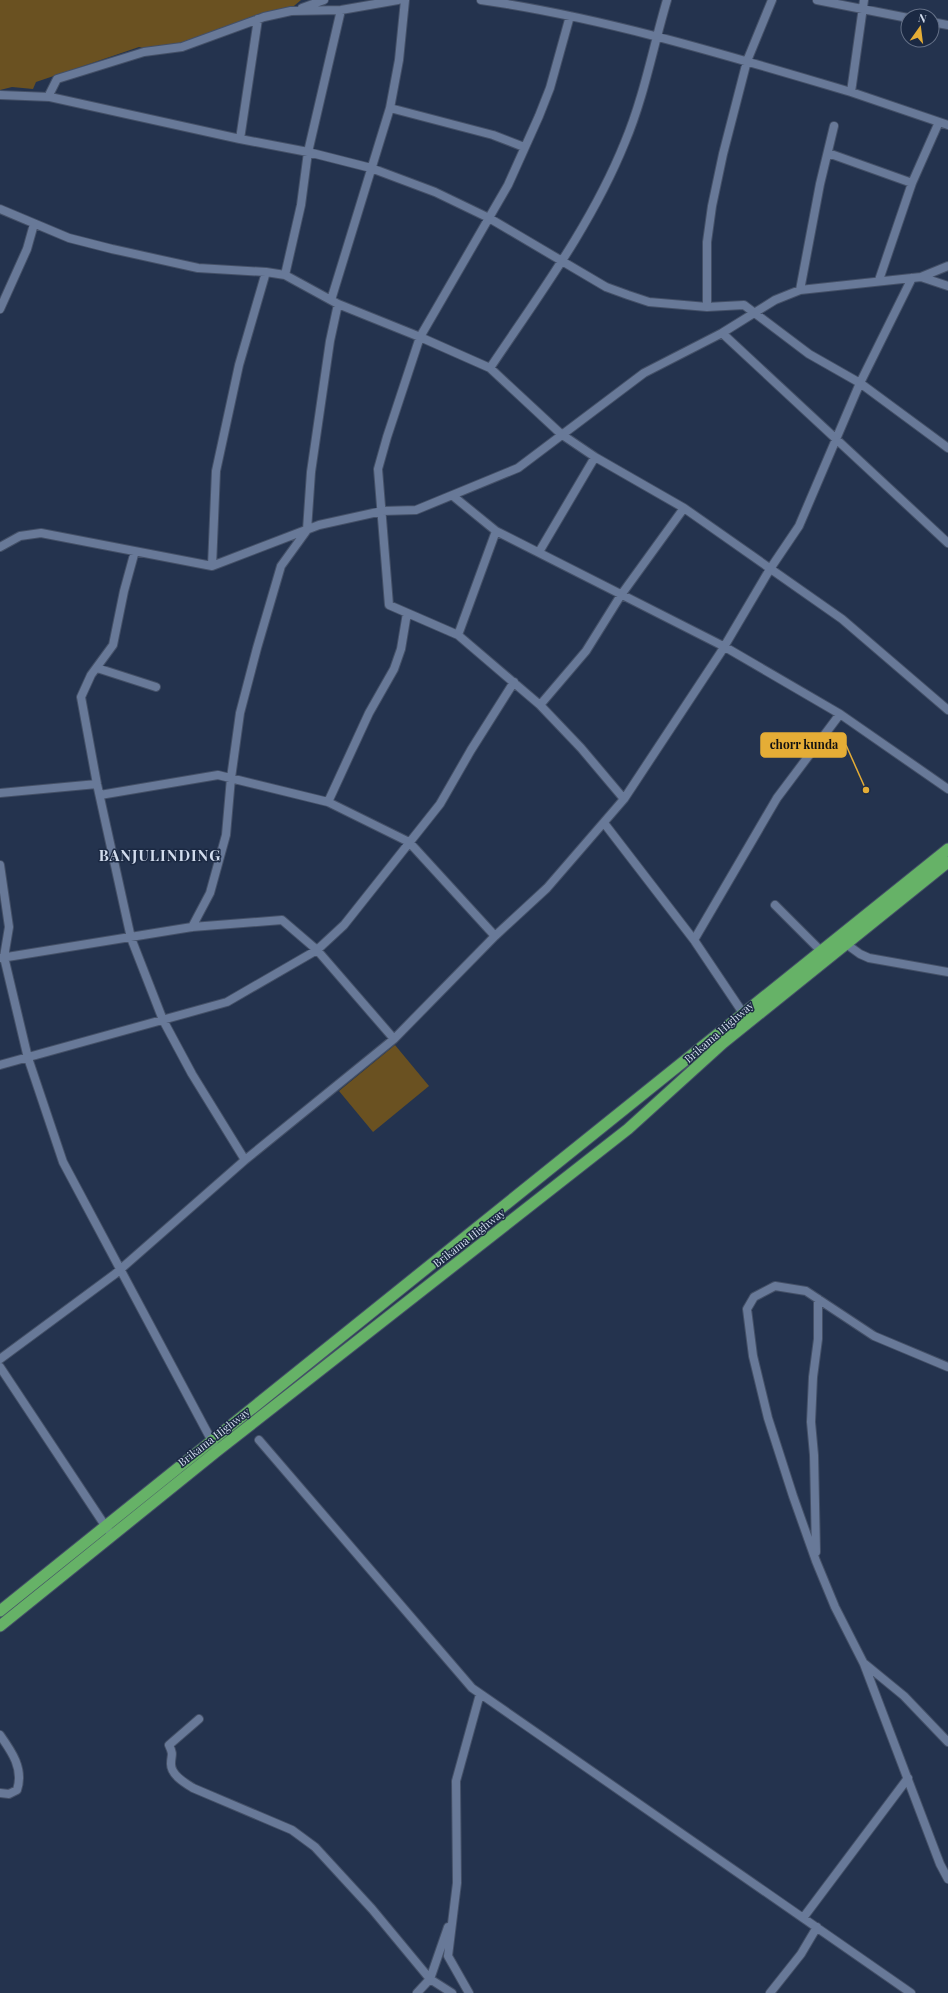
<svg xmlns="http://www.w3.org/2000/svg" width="948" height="1993" font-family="'Playfair Display',serif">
<rect width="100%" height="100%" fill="#24334e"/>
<path fill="#6a5121" d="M0,0H301L288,11L214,35L151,50L139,47L36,82L33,89L12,87L0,90Z
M395,1045L429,1086L373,1132L339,1091Z"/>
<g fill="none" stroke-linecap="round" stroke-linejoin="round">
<g stroke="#445067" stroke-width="10">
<path id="minor" d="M481,0C606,18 729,56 851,92L864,0
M817,0L908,18
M302,8L324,0
M570,16L550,88L539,116L508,185L420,337L387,437L378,469L389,605L458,635L540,705L581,748L624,799
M932,22L948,25
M851,92L948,125
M0,95L50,97L240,139L308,152L371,168L435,192L489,218L606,287L628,295L649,302L707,307L744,305L809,354L860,383L948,448
M50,97V93L57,79L144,52L182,47L264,17L291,11L341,10L398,0
M390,108L493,135L524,147
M240,139L258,19
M828,153L912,183
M0,209L69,238L112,249L198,268L266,272L285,275L338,304L420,337L490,368L561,434L595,457L684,508L842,619L948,710
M285,275L301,205L308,152L341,10
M921,277L948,286
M879,280L912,183L939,122
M800,290L820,184L834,126
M331,300L390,108L399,60L405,0
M707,307V242L712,206L723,154L747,61L772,0
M0,309L27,249L34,224
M722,333L948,543
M490,368C539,295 592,224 625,142C644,97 653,47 667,0
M453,496L496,531L725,647L840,714L948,789
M0,547L20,536L41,533L212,566L319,525L382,511L416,510L518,468L644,373L722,333L775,300L800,290L921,277L948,266
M135,551L124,591L113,645L91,675L81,697L97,784L131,938L163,1020L192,1074L245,1160
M539,552L595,457
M212,566L216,471L239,365L266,272
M458,635L496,531
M97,668L156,687
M540,705L586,651L621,595L684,508
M0,793L97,784
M100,795L218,775L328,802L409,842L495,936
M328,802L369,713L394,669L401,649L407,613
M604,823L694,940L743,1013
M0,865L9,927L4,957L28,1058L63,1162L214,1445
M775,905L821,951
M192,927L210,893L226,835L231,778L240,713L257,648L281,566L307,530L311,472L330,341L338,304
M694,940L777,798L840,714
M842,941L860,954L869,958L948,972
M1,958L192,927L282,920L317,950L394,1039
M0,1065L227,1002L317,950L344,925L440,804L471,750L514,682
M0,1359L115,1274L245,1160L394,1039L495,936L547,888L624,799L721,652L770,569L799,526L860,383L912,278
M0,1367L108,1530
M948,1367L874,1336L806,1291L775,1286L754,1297L747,1309L753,1356L768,1418L793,1496L816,1561L835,1607L864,1664L940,1864L948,1879
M259,1440L472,1688L911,1993
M816,1552L814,1455L811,1422L813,1377L818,1339V1299
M865,1664L904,1696L948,1742
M199,1719L169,1745C174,1756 171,1754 171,1764C171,1775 185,1783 193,1788L292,1830L315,1847L372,1909L430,1979L452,1993
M0,1735C12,1752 24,1769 17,1790L9,1794L0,1793
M803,1918L908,1778
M417,1993L430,1979L448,1927
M469,1993L448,1956L457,1883L456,1781L480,1694
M770,1993L801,1954L817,1927"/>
</g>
<g stroke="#445067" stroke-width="13">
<path id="trunk" d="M0,1611L948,849
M0,1626L217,1451L628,1129L723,1043L948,862"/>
</g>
<use href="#minor" stroke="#687998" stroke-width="8"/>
<use href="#trunk" stroke="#66b267" stroke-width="11"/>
</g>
<g text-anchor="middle" stroke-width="3" stroke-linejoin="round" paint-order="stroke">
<g font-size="11" fill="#d1dbec" stroke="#1b2943">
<text transform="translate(719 1032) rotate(-41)" y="4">Brikama Highway</text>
<text transform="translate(469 1238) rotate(-38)" y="4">Brikama Highway</text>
<text transform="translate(214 1437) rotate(-38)" y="4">Brikama Highway</text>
</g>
<g font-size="15" font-weight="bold" letter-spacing="1" fill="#d1dbec" stroke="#1b2943">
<text x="160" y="861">BANJULINDING</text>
</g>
</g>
<path fill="none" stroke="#e5ad36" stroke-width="1.5" d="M866 790L846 745"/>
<circle fill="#e5ad36" stroke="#1b2943" stroke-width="1.5" cx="866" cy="790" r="4"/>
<rect fill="#e5ad36" stroke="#e5ad36" stroke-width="1.5" x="761" y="733" width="85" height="24" rx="4"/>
<g font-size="12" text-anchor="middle" font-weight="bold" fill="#111">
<text x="804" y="749">chorr kunda</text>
</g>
<g transform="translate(920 28) rotate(14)"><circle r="19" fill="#1b2943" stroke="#647087"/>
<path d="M0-3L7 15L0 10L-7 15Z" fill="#e5ad36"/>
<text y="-6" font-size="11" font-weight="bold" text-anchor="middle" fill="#d1dbec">N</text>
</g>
</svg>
